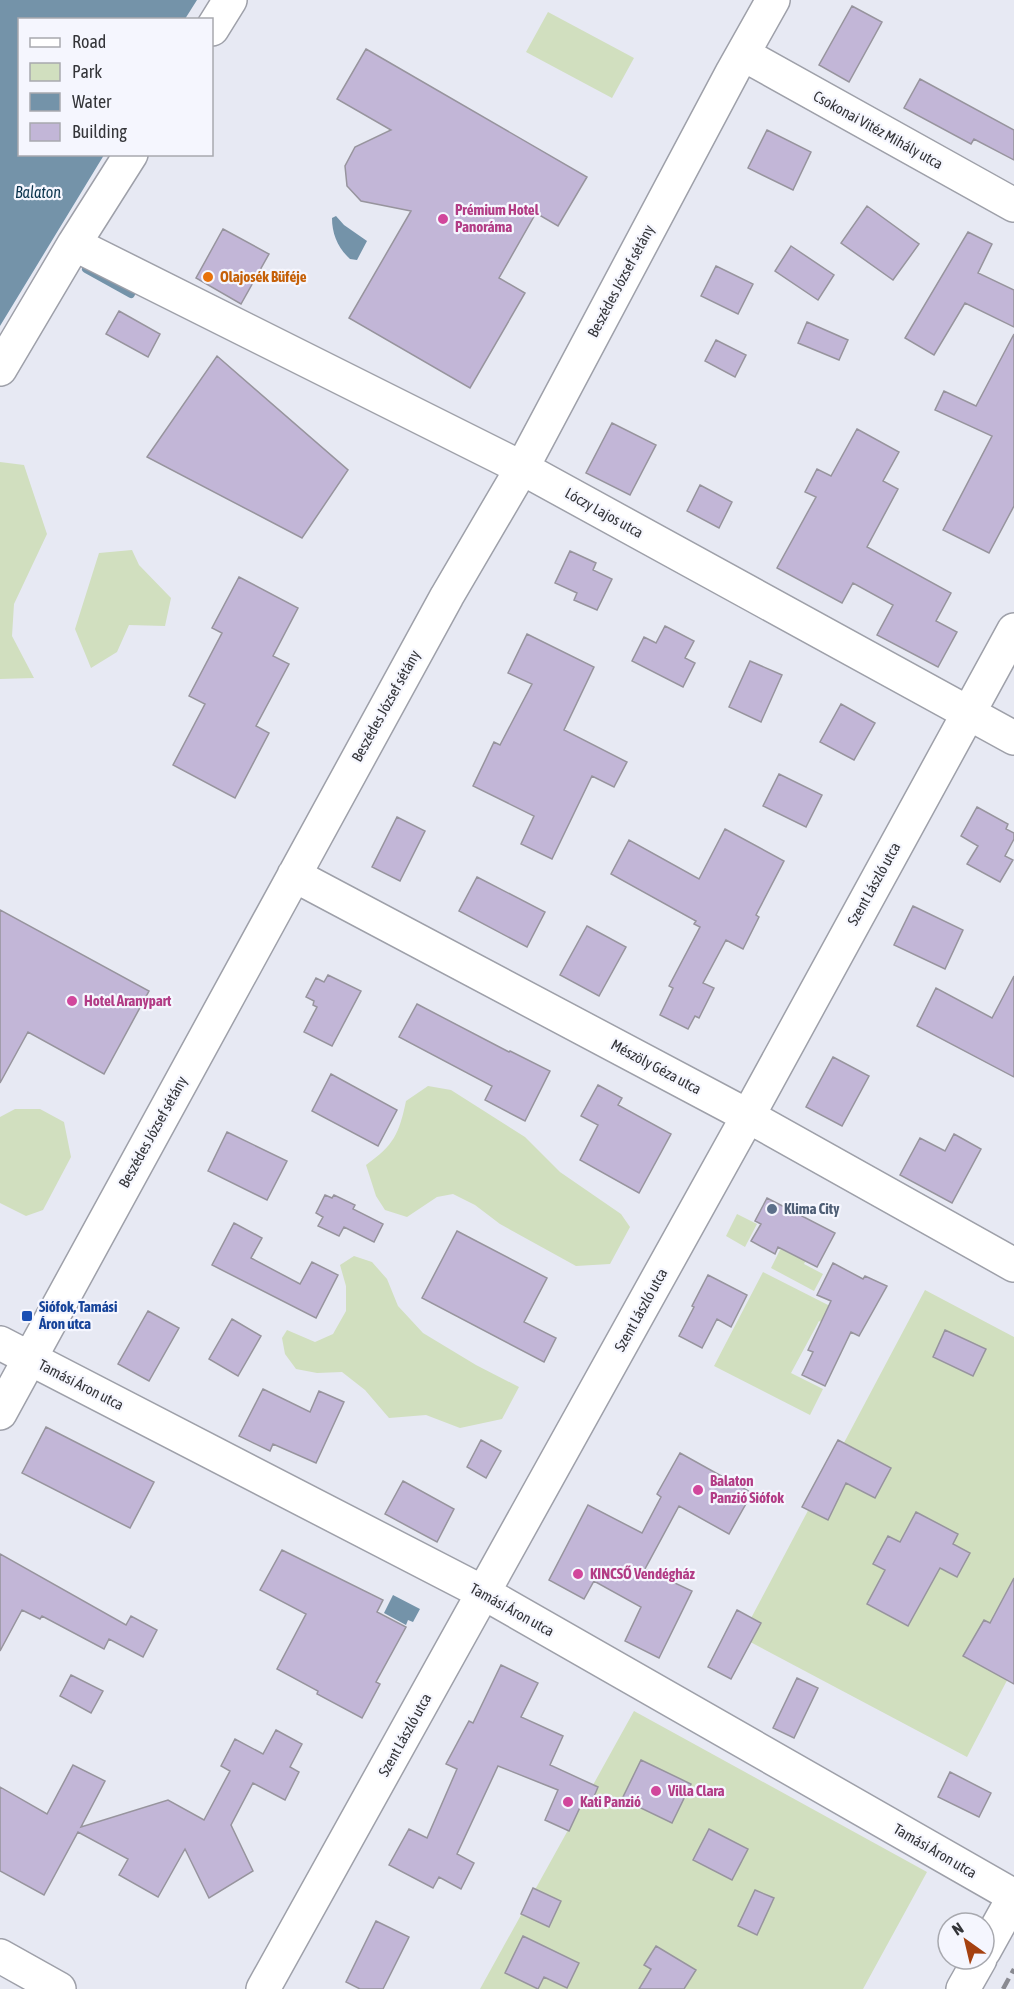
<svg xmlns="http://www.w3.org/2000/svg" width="1014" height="1989" font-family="'Asap Condensed',sans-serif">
<rect width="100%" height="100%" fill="#e7e9f3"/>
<path fill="#d1dfbf" d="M548,12L634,58L612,98L526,52Z
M0,462L24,465L47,534L14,604L12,636L34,678L0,679Z
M132,550L139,565L171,598L165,626L129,625L117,652L91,668L75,629L99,553Z
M428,1086L451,1090L525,1137L560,1172L621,1214L630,1227L610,1264L576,1266L500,1224L475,1205L453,1194L437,1197L407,1217L385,1210L376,1196L366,1165C394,1145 399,1134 406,1101Z
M15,1109H40L64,1122L71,1157L43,1210L26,1216L0,1203V1117Z
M737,1214L757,1224L745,1247L726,1236Z
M785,1240L809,1253L804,1264L823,1274L814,1291L771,1268Z
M354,1256L372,1262L387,1279L398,1306L423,1333L476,1365L519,1387L502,1419L460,1428L426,1415L389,1418L365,1390L342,1372L317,1373L296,1369L285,1354L282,1338L287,1330L315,1342L333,1334L346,1311V1286L340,1265Z
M763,1272L832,1307L824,1323L819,1321L791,1373L823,1389L810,1415L714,1366Z
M925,1290L1014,1337V1667L967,1757L741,1637Z
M634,1711L927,1872L863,1989H480Z"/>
<path fill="#7493a9" d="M0,0H197L185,19L20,20V154L104,155L0,326Z
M336,216L344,225L367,241L357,260L350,259C338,248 332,234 332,218Z
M393,1595L420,1609L413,1622L408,1620L406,1625L384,1613Z"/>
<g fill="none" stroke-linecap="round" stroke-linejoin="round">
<path stroke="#7493a9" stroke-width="8" d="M86,269L131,294"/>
</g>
<path fill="#c2b6d7" stroke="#97949d" stroke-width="1.5" d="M852,6L882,22L849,82L819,65Z
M366,49L587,177L558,226L536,213L499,278L525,293L470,388L349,318L411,211L361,201L347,186L345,166L355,147L391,130L337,99Z
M920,79L1014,130V160L974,139L971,144L904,108Z
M767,130L811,152L793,190L748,168Z
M867,206L919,244L893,280L841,243Z
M223,229L269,254L241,304L196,278Z
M968,232L992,244L978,273L1014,290V327L965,303L934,355L905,338Z
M791,246L834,275L818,300L775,271Z
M716,266L753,284L738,314L701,296Z
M119,311L160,334L148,357L106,334Z
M807,322L848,340L839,360L798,343Z
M1014,334V506L989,553L943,530L992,436L935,410L944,391L976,406Z
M716,340L746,355L735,377L705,361Z
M217,356L348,470L302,538L147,457Z
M612,423L656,445L630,495L586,473Z
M857,429L899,452L883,481L898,489L867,547L951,593L936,621L957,632L938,667L877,635L893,605L853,583L842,603L777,568L816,497L805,492L817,469L831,476Z
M700,485L732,502L719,528L687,511Z
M570,551L596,563L593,570L612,579L597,610L574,600L577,593L555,583Z
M239,577L298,608L273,656L289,664L256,726L269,733L235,798L173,765L205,704L189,696L222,633L212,628Z
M665,626L694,641L685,658L695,663L683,687L632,661L644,637L656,643Z
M527,634L594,667L564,730L627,762L614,787L592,776L552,859L521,844L534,816L473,786L494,742L500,745L532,684L508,673Z
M750,661L782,675L761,722L729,707Z
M841,704L875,723L854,760L820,742Z
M779,774L822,795L806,827L763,806Z
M977,807L1008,824L1006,829L1014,833V839L1005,856L1013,860L1000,882L967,864L978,846L961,836Z
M397,817L425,831L400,881L372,867Z
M725,829L784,861L756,915L759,917L743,949L726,940L703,983L714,988L699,1018L695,1016L688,1029L660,1015L673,988L669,986L700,927L694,924L696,921L611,874L629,840L699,879Z
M477,877L545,912L527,947L459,911Z
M913,906L963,930L945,969L894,945Z
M0,910L149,991L104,1074L28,1032L0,1083Z
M587,926L626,947L599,996L560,975Z
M328,975L361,991L332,1046L304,1032L317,1007L313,1005L314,1001L306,997L316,978L324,982Z
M1014,976V1077L917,1026L936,988L992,1018Z
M417,1004L509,1052L510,1051L550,1071L525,1121L485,1100L492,1086L399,1037Z
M833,1057L869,1076L842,1126L806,1107Z
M331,1074L397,1110L378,1146L312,1111Z
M598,1085L622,1098L618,1105L671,1134L639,1193L580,1160L598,1125L581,1116Z
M227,1132L287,1161L267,1200L208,1171Z
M954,1134L981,1149L952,1203L900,1175L920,1138L945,1151Z
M325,1195L332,1198L334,1195L355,1205L353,1209L383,1224L374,1242L344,1227L339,1236L318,1226L323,1217L316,1213Z
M767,1198L835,1233L817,1267L778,1247L775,1254L751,1241L761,1224L755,1221Z
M234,1223L262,1238L251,1258L300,1284L312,1262L338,1275L316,1318L212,1265Z
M457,1231L547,1278L524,1322L556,1338L544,1362L422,1298Z
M833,1263L863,1279L865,1276L887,1286L859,1336L851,1332L825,1386L802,1375L813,1352L808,1350L831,1301L817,1295Z
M708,1275L747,1295L731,1327L717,1319L702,1348L679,1336L694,1307L692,1306Z
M148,1311L179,1328L149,1381L118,1364Z
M232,1319L261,1336L238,1376L209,1359Z
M945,1330L986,1349L973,1376L933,1357Z
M263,1389L310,1412L319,1391L344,1402L316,1463L273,1444L270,1451L239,1436Z
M46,1427L154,1482L130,1528L22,1473Z
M481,1440L501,1451L486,1478L467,1467Z
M838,1440L891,1468L875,1498L846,1483L828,1520L802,1507Z
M680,1453L752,1493L729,1534L679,1506L645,1569L692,1591L659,1658L625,1641L641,1607L594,1581L584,1599L549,1580L588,1505L642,1533L661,1497L657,1494Z
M403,1481L454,1509L437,1542L385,1514Z
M916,1512L958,1534L953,1544L970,1553L957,1577L940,1568L908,1626L867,1604L885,1570L873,1564L888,1536L900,1542Z
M282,1550L383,1600L377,1612L406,1627L376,1682L380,1684L362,1718L317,1694L318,1691L277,1669L306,1614L260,1590Z
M0,1554L126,1625L131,1616L157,1630L143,1657L109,1639L104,1649L42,1616L40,1619L22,1610L0,1651Z
M1014,1578V1684L963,1656L984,1620L990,1623Z
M737,1610L761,1623L731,1679L708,1667Z
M501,1665L538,1683L521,1717L563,1736L550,1765L598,1787L591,1804L583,1801L569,1831L545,1820L558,1790L498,1766L457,1854L474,1863L461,1889L439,1877L433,1888L389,1865L409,1829L427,1838L457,1769L446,1764L469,1721L473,1723Z
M71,1675L103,1691L91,1713L60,1696Z
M797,1678L818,1688L794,1738L773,1728Z
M276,1730L302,1744L290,1767L299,1772L285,1800L253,1783L231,1825L253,1871L209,1898L185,1849L158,1897L119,1875L128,1859L78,1832L44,1895L0,1871V1787L47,1814L73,1765L105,1781L81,1827L168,1800L204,1820L230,1771L221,1766L235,1739L263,1754Z
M641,1760L691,1784L672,1823L622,1799Z
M950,1772L991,1793L979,1817L938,1797Z
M709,1829L748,1849L732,1880L693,1860Z
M533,1888L561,1901L549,1927L521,1914Z
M755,1890L774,1898L757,1935L738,1926Z
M376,1921L409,1937L383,1989H360L346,1982Z
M523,1936L579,1963L567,1988L544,1977L538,1989L505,1973Z
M656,1946L696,1970L684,1989H639L651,1969L644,1965Z"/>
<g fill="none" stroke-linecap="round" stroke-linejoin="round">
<g stroke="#9ea0a9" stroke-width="36">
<path id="minor" d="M212,29L230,0
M743,54L1014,205
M74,244L522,468L1014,738
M0,369L74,244L131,154
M294,875L748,1116L1014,1265
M0,1343L484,1593L1014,1896
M0,1413L447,596L522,468L733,71L773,0
M984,1951L1014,1897
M0,1956L59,1989
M263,1989L748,1116L1014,630
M963,1989L980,1959"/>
</g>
<use href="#minor" stroke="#fff" stroke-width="33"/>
<path stroke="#898a91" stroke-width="4.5" stroke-dasharray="12 6" stroke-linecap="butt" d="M1003,1989L1014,1969"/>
</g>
<g fill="#d1479c" stroke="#f5f6fe" stroke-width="2">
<circle cx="443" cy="219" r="6"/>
<circle cx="72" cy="1001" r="6"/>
<circle cx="698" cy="1490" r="6"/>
<circle cx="578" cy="1574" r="6"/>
<circle cx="656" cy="1791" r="6"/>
<circle cx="568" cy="1802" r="6"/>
</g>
<circle fill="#e8710a" stroke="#f5f6fe" stroke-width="2" cx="208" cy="277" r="6"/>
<circle fill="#5c6f8a" stroke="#f5f6fe" stroke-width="2" cx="772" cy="1209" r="6"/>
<rect fill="#1a4fb4" stroke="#f5f6fe" stroke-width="2" x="21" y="1310" width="12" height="12" rx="3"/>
<g text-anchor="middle" stroke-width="4.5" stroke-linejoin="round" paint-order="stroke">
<g font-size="15" fill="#343539" stroke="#f5f6fe">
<text transform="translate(878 130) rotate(29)" y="5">Csokonai Vitéz Mihály utca</text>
<text transform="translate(621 281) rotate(-62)" y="5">Beszédes József sétány</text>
<text transform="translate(604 513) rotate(29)" y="5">Lóczy Lajos utca</text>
<text transform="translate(386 706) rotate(-61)" y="5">Beszédes József sétány</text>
<text transform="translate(874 884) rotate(-61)" y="5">Szent László utca</text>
<text transform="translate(656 1067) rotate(28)" y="5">Mészöly Géza utca</text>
<text transform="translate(153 1132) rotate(-61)" y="5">Beszédes József sétány</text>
<text transform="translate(641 1310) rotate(-61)" y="5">Szent László utca</text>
<text transform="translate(81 1385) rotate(27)" y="5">Tamási Áron utca</text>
<text transform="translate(512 1610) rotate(29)" y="5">Tamási Áron utca</text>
<text transform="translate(405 1735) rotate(-61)" y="5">Szent László utca</text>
<text transform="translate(935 1851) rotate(30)" y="5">Tamási Áron utca</text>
</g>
<g font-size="15" font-weight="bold" fill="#b23c85" stroke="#f5f6fe" text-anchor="start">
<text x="455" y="215">Prémium Hotel<tspan x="455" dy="17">Panoráma</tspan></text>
<text x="84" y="1006">Hotel Aranypart</text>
<text x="710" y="1486">Balaton<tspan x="710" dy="17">Panzió Siófok</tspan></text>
<text x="590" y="1579">KINCSŐ Vendégház</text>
<text x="668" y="1796">Villa Clara</text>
<text x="580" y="1807">Kati Panzió</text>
</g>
<g font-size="15" font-weight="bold" fill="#c56008" stroke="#f5f6fe" text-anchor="start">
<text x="220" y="282">Olajosék Büféje</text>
</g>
<g font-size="15" font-weight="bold" fill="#4e5e75" stroke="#f5f6fe" text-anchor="start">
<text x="784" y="1214">Klima City</text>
</g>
<g font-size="15" font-weight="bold" fill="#164399" stroke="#f5f6fe" text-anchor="start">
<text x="39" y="1312">Siófok, Tamási<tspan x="39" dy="17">Áron utca</tspan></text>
</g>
<g font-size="16" font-style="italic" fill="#0d364f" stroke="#f5f6fe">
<text x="38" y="198">Balaton</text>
</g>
</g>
<rect x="18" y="18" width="195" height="138" fill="#f5f6fe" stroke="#a8a9af" stroke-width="1.5"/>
<rect x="30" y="38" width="30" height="9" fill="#ffffff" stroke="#a8a9af" stroke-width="1.5"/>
<text x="72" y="48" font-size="18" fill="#343539">Road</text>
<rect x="30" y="63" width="30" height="18" fill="#d1dfbf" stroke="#a8a9af" stroke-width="1.5"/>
<text x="72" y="78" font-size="18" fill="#343539">Park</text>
<rect x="30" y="93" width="30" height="18" fill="#7493a9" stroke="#a8a9af" stroke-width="1.5"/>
<text x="72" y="108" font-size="18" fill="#343539">Water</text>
<rect x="30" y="123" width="30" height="18" fill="#c2b6d7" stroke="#a8a9af" stroke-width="1.5"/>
<text x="72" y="138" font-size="18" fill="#343539">Building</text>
<g transform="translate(966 1941) rotate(326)"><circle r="28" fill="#f5f6fe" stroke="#a8a9af" stroke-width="1.5"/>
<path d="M0-4.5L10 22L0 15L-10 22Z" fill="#a54110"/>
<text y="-9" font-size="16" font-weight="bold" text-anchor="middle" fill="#343539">N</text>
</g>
</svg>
